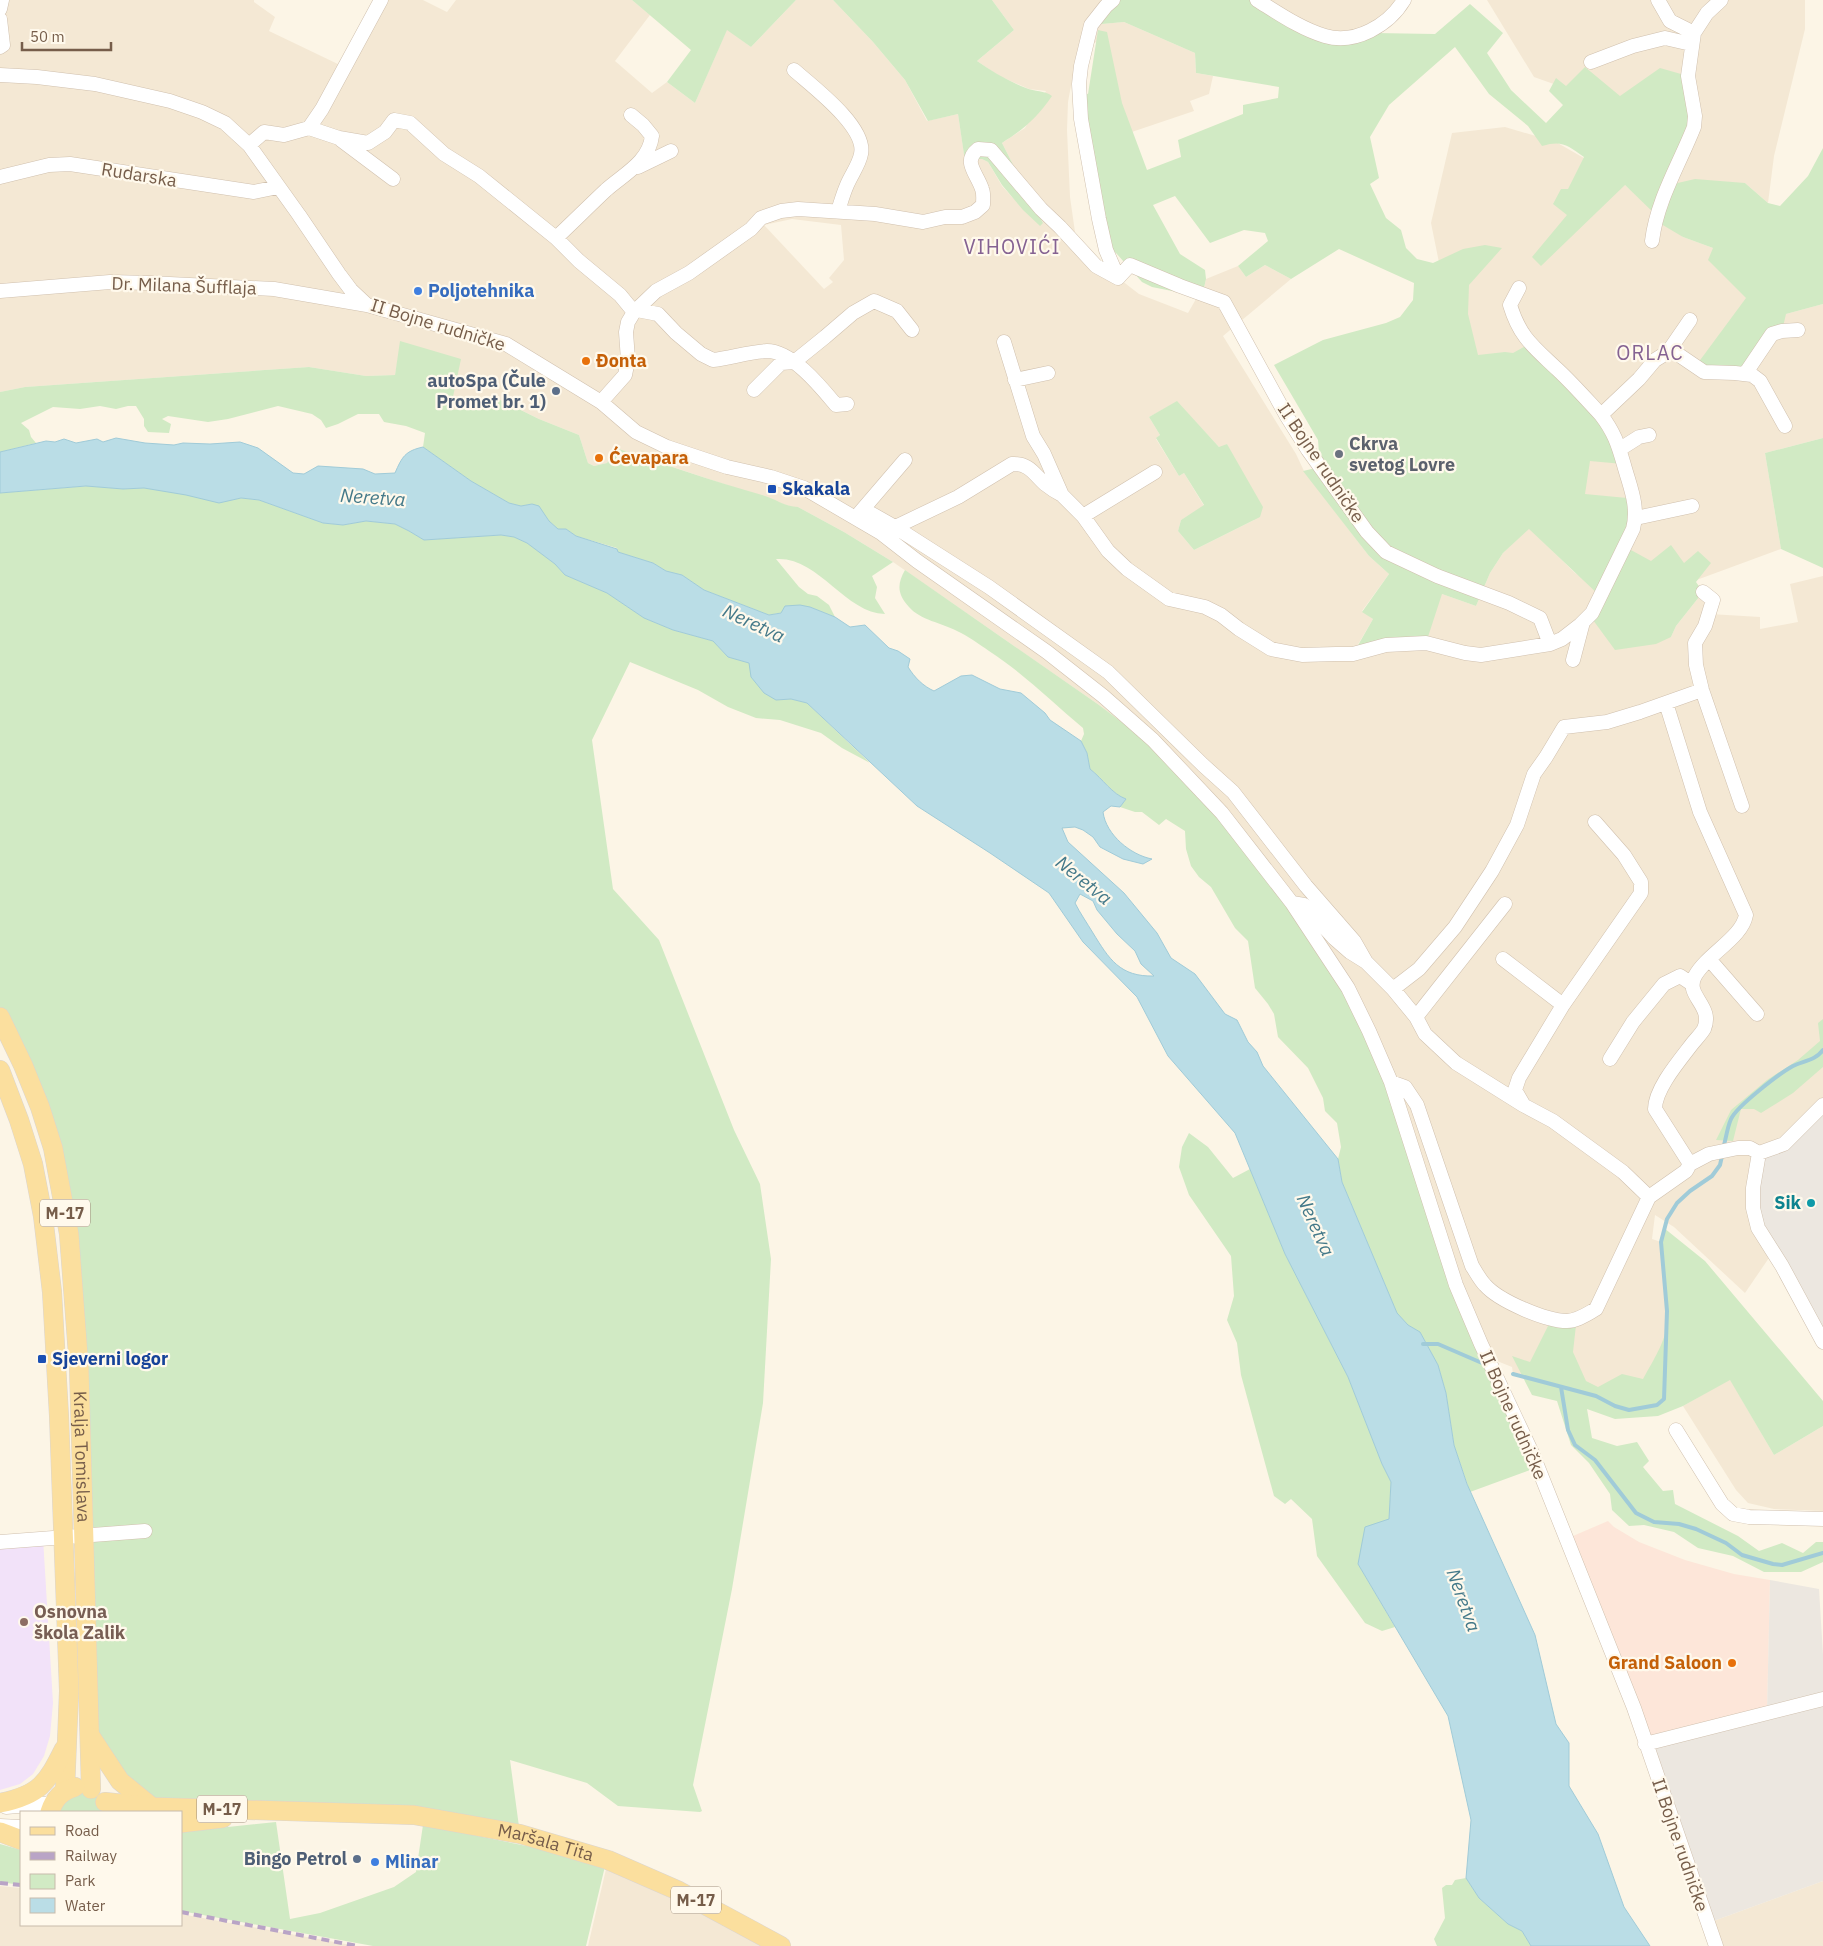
<svg xmlns="http://www.w3.org/2000/svg" width="1823" height="1946" font-family="'IBM Plex Sans',sans-serif">
<rect width="100%" height="100%" fill="#fcf5e6"/>
<path fill="#f4e8d4" fill-rule="evenodd" d="M0,0H254V2L275,17L269,31L342,66L376,0H423L447,12L456,0H632L650,15L615,61L652,93L667,82L695,103L727,29L751,47L796,0H833L873,42L905,80L927,121L958,114L966,167L976,159H982L988,162L1002,186L1012,197L1043,223L1002,143L1025,128L1046,91L1029,89L999,76L977,61L1014,30L992,0H1113L1091,25L1124,22L1195,53L1196,73L1213,76L1209,94L1190,101L1194,111L1114,138L1096,42L1080,51L1075,64L1068,102L1067,130L1070,197L1077,246L1139,294L1188,313L1196,299L1202,297L1206,279L1238,266L1246,277L1265,265L1291,279L1223,336L1296,454L1304,471L1369,556L1389,574L1362,611L1373,619L1353,653L1442,594L1476,606L1490,573L1503,553L1529,528L1575,573L1671,637L1676,626L1703,592L1710,614L1760,617V629L1798,622L1790,584L1823,576V1105L1773,1252L1745,1293L1674,1227L1655,1215L1652,1239L1661,1242L1667,1311L1664,1399L1536,1380L1513,1374L1512,1367L1487,1357L1151,745L1099,705L893,562L844,532L798,507H792L616,448L607,463L594,466L588,463L579,435L539,419L494,397L455,410L401,342L395,375L366,376L309,367L25,387L0,392ZM792,219L841,225L844,260L829,278L833,282L824,289L764,225ZM1177,402L1220,448L1227,444L1254,520L1194,550L1178,531L1181,520L1204,506L1184,473L1179,476L1156,439L1160,435L1149,417Z
M1257,0H1404L1383,23L1336,37Z
M1487,0H1805V29L1774,156L1768,203L1745,183L1668,185L1579,93L1534,77Z
M1505,127L1556,142L1596,165L1625,185L1683,237L1713,248L1786,314L1823,304V438L1765,453L1781,549L1664,592L1460,366L1431,223L1452,133Z
M1730,1379L1774,1455L1823,1426V1511L1774,1509L1748,1503L1736,1490L1683,1406Z
M607,1865L686,1899L761,1946H588Z
M1823,1881V1946H1716L1708,1923Z
M0,1886L21,1888V1925H181V1914L356,1946H0Z"/>
<path fill="#fde6d9" d="M1608,1521L1614,1527L1639,1542L1685,1560L1734,1574L1770,1580L1767,1712L1645,1744L1566,1539Z"/>
<path fill="#ece7e0" d="M1823,1105V1342L1753,1208V1188L1768,1151Z
M1770,1580L1819,1589L1823,1655V1881L1708,1923L1645,1744L1767,1712Z"/>
<path fill="#f2e2f9" d="M43,1538L53,1703L50,1736L44,1756L33,1774L20,1784L0,1790V1542Z"/>
<path fill="#d1eac4" d="M632,0H796L751,47L727,30L695,103L667,82L691,50Z
M833,0H992L1014,30L977,61C993,72 1008,81 1026,88C1035,92 1044,90 1052,96C1037,118 1024,129 1002,143L1043,223L1040,226L1023,210L1002,185L988,162L982,159H976L966,168L958,114L928,121L905,80L873,42Z
M1112,0H1257L1314,32L1435,34L1470,4L1503,33L1487,53L1511,90L1546,123L1563,105L1549,91L1556,78L1566,86L1585,67L1620,96L1660,68L1688,76L1695,116L1669,185L1695,179L1745,183L1768,203L1780,206L1808,176L1823,148V304L1786,314L1782,331L1745,374L1695,367L1746,298L1708,260L1713,248L1683,237L1656,221L1657,216L1625,185L1541,266L1532,257L1567,215L1553,204L1561,189H1568L1584,157C1567,145 1562,140 1542,146L1528,126L1489,94L1455,47L1389,105L1370,137L1379,178L1370,184L1386,218L1401,230L1406,248L1417,259L1433,263L1463,249L1485,245L1502,248L1469,285L1468,314L1478,355L1505,352L1513,353L1529,344L1601,415L1623,464L1590,461L1585,494L1627,498L1636,518L1631,550L1651,561L1671,545L1684,563L1698,551L1711,563L1696,582L1703,592L1676,626L1671,637L1656,644L1615,650L1593,620L1601,597L1529,529L1503,553L1490,573L1476,606L1442,594L1426,643L1353,654L1373,619L1362,612L1389,574L1369,556L1303,471L1320,467L1318,440L1274,365L1323,340L1386,323L1400,317L1413,300L1414,283L1339,249L1291,279L1265,265L1246,277L1238,266L1268,241L1265,233L1244,230L1210,243L1175,196L1153,205L1180,254L1205,270L1206,279L1202,297L1152,287L1142,282L1116,253L1100,243L1078,92L1088,94L1098,30L1107,32L1122,103L1147,170L1181,157L1178,140L1243,114V105L1278,98L1279,87L1196,73L1195,53L1124,22L1091,25Z
M400,341L461,359L451,406L455,410L494,397L539,419L579,435L588,463L594,466L607,463L616,448C664,464 712,481 762,495C774,498 785,507 798,507L844,532L893,562L872,576L877,587L875,598L885,614C845,613 818,556 776,559L799,587L808,594L817,596L829,605L835,617L810,607L769,615L704,590L682,575L666,571L653,563L618,552L617,548L576,536L566,529H558L549,521L545,515L532,504L521,506L509,503L471,481L423,447L425,433L406,426L384,422L379,414H358L338,424L326,428L321,420L312,414L278,406L228,419L208,422L168,416L162,419L171,424L169,433L148,432L144,426V419L136,406H128L116,409L100,406L80,409L53,407L21,423L29,430L31,437L36,443L0,452V392L25,387L309,367L366,376L395,375Z
M1177,401L1219,447L1227,444L1263,507L1260,517L1194,550L1178,531L1181,520L1204,505L1184,473L1179,476L1156,438L1160,435L1149,417Z
M1823,438V568L1781,549L1765,453Z
M87,486L123,489L144,488L231,500L241,498L259,500L323,523L343,525L366,521L395,524L409,531L424,540L501,535L514,537L527,543L555,564L565,575L607,593L644,618L673,630L713,641L728,657L750,663L752,677L776,700L791,699L807,703L870,763L842,748L821,733L780,720L756,718L728,707L698,690L630,662L592,740L613,889L659,940L734,1130L760,1184L771,1259L763,1403L732,1589L693,1785L702,1811L700,1812L618,1806L587,1783L510,1760L520,1834L481,1826L152,1807L98,1750L60,1184L0,1017V493Z
M905,570L1099,705L1148,742L1249,849L1369,1031L1456,1285L1538,1467L1470,1492L1454,1445L1446,1393L1438,1365L1420,1332L1408,1325L1397,1313L1342,1182L1338,1159L1341,1147L1337,1123L1325,1111L1323,1098L1308,1068L1278,1037L1274,1014L1268,1004L1255,988L1248,941L1235,928L1211,887L1199,877L1191,866L1186,849L1185,831L1166,819L1159,825L1142,812H1135L1120,807L1126,799C1112,794 1103,778 1090,769L1087,753L1081,741L1084,734L1083,728C1052,702 1023,673 989,651C979,644 968,636 957,631C942,623 920,620 909,607C897,594 897,584 905,570Z
M1823,1019V1067L1793,1093L1761,1113L1754,1109H1741L1733,1141L1716,1140L1731,1110L1767,1080L1798,1060L1820,1041L1818,1023Z
M1189,1133L1208,1147L1233,1178L1250,1169L1285,1254L1348,1377L1382,1464L1391,1482L1389,1520L1358,1564L1395,1627L1382,1631L1365,1623L1317,1556L1312,1519L1291,1499L1285,1504L1274,1496L1241,1375L1237,1343L1227,1320L1234,1296L1231,1256L1189,1195L1179,1167L1182,1147Z
M1664,1228L1705,1261L1823,1401V1426L1774,1455L1730,1380L1683,1406L1658,1416L1615,1419L1587,1409L1592,1438L1617,1446L1637,1442L1649,1461L1643,1467L1663,1491L1673,1490L1675,1504L1738,1536L1759,1551L1782,1543L1803,1553L1816,1542H1823V1562L1801,1572H1764L1733,1556L1698,1548L1674,1532L1644,1525L1629,1526L1612,1510L1610,1494L1589,1463L1571,1445L1557,1401L1532,1395L1512,1356L1530,1362L1548,1326L1576,1325L1573,1352L1586,1381L1598,1387L1622,1374L1643,1379C1650,1366 1664,1344 1666,1329C1670,1295 1656,1261 1664,1228Z
M72,1790C90,1792 101,1794 106,1812H52Z
M276,1822L290,1919L320,1913L394,1887L416,1872L423,1825L606,1862L586,1946H373L181,1911V1832Z
M0,1844L21,1850V1885L0,1882Z
M1466,1878L1479,1898L1508,1924L1522,1931L1531,1946H1437L1434,1939L1445,1918L1442,1888L1446,1885H1452L1455,1880Z"/>
<path fill="#badde6" stroke="#a0cbd8" fill-rule="evenodd" d="M116,438L145,443L174,445L183,443L210,444L240,442L258,448L293,473L304,474L318,466L363,469L375,474L395,473C402,457 405,451 423,447L471,481L509,503L521,506L532,504L539,506L549,521L558,529H566L576,536L617,549L618,552L653,563L666,571L682,575L704,590L769,615L781,613L785,606L800,605L810,607L835,617L850,627L865,625L889,648L898,651L910,659L908,667C915,678 923,686 934,691L961,676L972,675L1000,689L1021,693L1045,713L1050,720L1081,741L1087,753L1090,769C1103,779 1112,794 1126,799L1120,807L1111,806L1103,812C1106,835 1131,855 1152,859L1143,864L1123,859L1100,847L1093,837L1083,830L1075,827L1062,828L1068,842L1124,893L1157,933L1171,958L1195,974L1225,1014L1237,1020L1248,1042L1257,1052L1263,1066L1338,1159L1342,1182L1397,1313L1408,1325L1420,1332L1438,1365L1446,1393L1454,1445L1467,1484L1535,1635L1556,1724L1569,1743V1786L1598,1834L1624,1907L1650,1946H1531L1522,1931L1508,1924L1479,1898L1466,1878L1471,1820L1448,1716L1358,1564L1365,1527L1389,1519L1391,1482L1382,1464L1348,1377L1285,1254L1235,1133L1168,1056L1137,997L1083,942L1049,893L990,853L917,806L807,703L791,699L776,700L764,693L751,677L749,663L728,657L713,641L673,630L644,618L607,593L565,575L555,564L527,543L514,537L501,535L424,540L409,531L395,524L366,521L343,525L323,523L259,500L241,498L219,503L186,495L144,488L123,489L86,486L0,493V452L46,441L55,442L64,439L76,443L97,439L103,442ZM1080,894L1093,901L1097,910L1117,934L1135,951L1141,964L1154,976C1120,977 1109,959 1093,933C1087,923 1080,913 1075,903Z"/>
<g fill="none" stroke-linecap="round" stroke-linejoin="round">
<path stroke="#a0cbd8" stroke-width="4" d="M1723,1149C1726,1139 1727,1128 1731,1119C1737,1106 1780,1073 1793,1066C1803,1061 1816,1060 1823,1050
M1423,1344H1438L1482,1363
M1513,1374L1596,1396L1615,1406L1629,1410L1657,1405L1664,1399L1667,1311L1661,1242L1667,1219L1677,1203L1690,1191L1712,1176L1720,1165L1722,1156
M1561,1387L1568,1430L1575,1445L1595,1460L1636,1513L1654,1522L1679,1524L1696,1529L1726,1543L1742,1555L1773,1564L1782,1565L1823,1553"/>
<g stroke="#d0c0ae" stroke-width="15">
<path id="minor" d="M1257,0C1278,13 1301,29 1325,36C1355,45 1389,25 1404,0
M0,9L2,0
M0,19L3,45L0,47
M1694,33L1707,13L1721,0
M1591,62L1633,46L1665,38L1691,44
M794,70C812,86 867,127 861,154C859,165 851,175 847,185C843,194 841,202 838,211
M0,75L37,77L95,84L170,101L202,112L225,123L249,145L299,215L339,274L351,290L367,305L506,344L601,402L636,432L667,447L727,467L771,477L804,488L881,533L917,561L1047,652L1103,696L1153,740L1222,813L1292,903L1348,988L1369,1031L1391,1082L1456,1285L1481,1344L1533,1455L1634,1708L1716,1946
M309,128L322,109L381,0
M341,140L393,179
M249,145L264,132L284,135L309,128L339,138L368,143L385,132L394,120L410,123L444,154L479,176L556,238L579,261L620,295L634,312
M638,167L671,151
M0,177L49,165L70,164L254,192L278,187
M556,238C573,222 589,206 606,190C624,174 649,162 652,136L643,125L631,115
M1652,241C1657,200 1679,165 1694,127L1695,116L1688,76L1694,33L1670,21L1658,0
M1118,278L1130,265L1180,286L1224,302L1286,415L1308,450L1367,532L1386,552L1437,576L1509,603L1540,618L1550,644
M1519,288L1510,305C1520,338 1534,347 1558,370C1573,384 1587,400 1601,415
M0,291L110,282L149,283L274,289L367,305
M637,310L658,314L676,333L701,354L713,360C731,358 748,352 767,351C792,351 821,387 836,405L847,404
M1004,342L1033,436L1044,454L1062,495L1083,516L1108,551L1127,569L1169,599L1205,607L1221,615L1239,629L1271,649L1302,655L1336,654H1353L1386,645L1426,643L1465,653L1481,655L1550,644L1562,639L1580,625L1592,613L1633,529C1639,506 1630,487 1624,465C1618,444 1614,432 1601,415L1639,379L1655,360L1668,352L1676,353L1704,372L1735,373L1752,375L1760,381L1785,426
M1668,352L1690,320
M1745,374L1772,334L1782,331L1798,330
M1015,380L1048,373
M754,390L781,363L794,362L825,337L853,313L874,301L897,311L912,330
M601,402L625,375L628,360L626,332L628,322L634,312L656,291L689,273L751,229L761,218L781,211L798,209L875,214L923,222L945,217H962L975,212L983,205C983,200 984,194 982,189C977,173 962,162 978,149L991,150L1041,209L1060,227L1096,266L1118,278L1106,250L1099,219L1081,119L1079,84L1081,66L1091,25L1106,6L1113,0
M1620,449L1639,437L1649,435
M863,509L895,527L989,587L1108,672L1203,765L1233,792L1306,886L1354,941L1366,962
M857,516L905,460
M1083,516L1155,472
M1636,518L1692,506
M889,530L958,497L1012,464C1029,463 1034,474 1045,484C1050,488 1056,492 1062,495
M1703,592L1713,600L1705,626L1695,643L1696,665L1702,690L1742,806
M1573,660L1583,622
M1666,703L1700,812L1746,915C1742,938 1707,954 1695,976C1684,996 1714,1005 1704,1029C1701,1034 1696,1039 1692,1044C1679,1061 1655,1089 1655,1109L1690,1164
M1292,903L1304,905L1334,938L1350,952L1366,962L1393,989L1416,1017L1425,1034L1456,1063L1523,1105L1553,1121L1623,1172L1649,1197
M1503,959L1563,1005
M1709,959L1757,1014
M1393,989L1419,969L1455,927L1492,871L1517,825L1534,774L1546,757L1564,727L1607,722L1640,712L1702,690
M1416,1017L1505,904
M1610,1059L1633,1022L1664,984L1680,976L1692,984
M1391,1082L1405,1087L1417,1105L1472,1266C1476,1272 1480,1280 1485,1285C1499,1301 1546,1321 1567,1321C1577,1321 1587,1314 1596,1309L1649,1197L1686,1171L1690,1164L1709,1154L1738,1148H1750L1759,1153L1784,1144L1823,1105
M1523,1104L1515,1090L1519,1078L1563,1005L1641,893V882L1624,855L1595,822
M1759,1153L1753,1188V1208L1758,1228L1782,1266L1823,1342
M1676,1430L1722,1504L1733,1514L1749,1517L1823,1519
M0,1542L145,1531
M1645,1744L1823,1699
M6,1807L53,1803
M0,1826L21,1827"/>
</g>
<g stroke="#dbd5d0" stroke-width="20">
<g id="major">
<path id="s1" d="M0,1017L23,1065L40,1107L53,1148L69,1234L79,1368L91,1789"/>
<path d="M0,1070L19,1120L33,1164L43,1216L52,1292L59,1416L69,1691L65,1791"/>
<path d="M91,1737L120,1781L152,1807"/>
<path id="s2" d="M105,1802L152,1807L414,1815L520,1834L608,1860L679,1891L781,1946"/>
<path d="M0,1803C40,1795 47,1783 64,1749"/>
<path d="M50,1812C54,1799 61,1791 75,1787"/>
<path d="M181,1823L223,1818"/>
<path d="M0,1832L21,1840"/>
</g>
</g>
<use href="#minor" stroke="#fff" stroke-width="14"/>
<use href="#major" stroke="#fbdf9e" stroke-width="19"/>
<path stroke="#b9a4c6" stroke-width="4" stroke-dasharray="8 5" stroke-linecap="butt" d="M0,1883L21,1885
M181,1912L357,1946"/>
</g>
<g fill="#3f7fe0" stroke="#fff9ec" stroke-width="2">
<circle cx="418" cy="291" r="5"/>
<circle cx="375" cy="1862" r="5"/>
</g>
<g fill="#e8710a" stroke="#fff9ec" stroke-width="2">
<circle cx="586" cy="361" r="5"/>
<circle cx="599" cy="458" r="5"/>
<circle cx="1732" cy="1663" r="5"/>
</g>
<g fill="#5c6f8a" stroke="#fff9ec" stroke-width="2">
<circle cx="556" cy="391" r="5"/>
<circle cx="357" cy="1859" r="5"/>
</g>
<circle fill="#6b7280" stroke="#fff9ec" stroke-width="2" cx="1339" cy="454" r="5"/>
<g fill="#1a4fb4" stroke="#fff9ec" stroke-width="2">
<rect x="767" y="484" width="10" height="10" rx="2.5"/>
<rect x="37" y="1354" width="10" height="10" rx="2.5"/>
</g>
<circle fill="#0f9aa8" stroke="#fff9ec" stroke-width="2" cx="1811" cy="1203" r="5"/>
<circle fill="#8d6e63" stroke="#fff9ec" stroke-width="2" cx="24" cy="1622" r="5"/>
<g text-anchor="middle" stroke-width="4.5" stroke-linejoin="round" paint-order="stroke">
<g fill="#fff9ec" stroke="#9f8c7b" stroke-width="1">
<rect x="40" y="1199.5" width="50" height="27" rx="4"/>
<rect x="197" y="1795.5" width="50" height="27" rx="4"/>
<rect x="671" y="1886.5" width="50" height="27" rx="4"/>
</g>
<g font-size="16" font-weight="bold" fill="#765d4a">
<text x="65" y="1219">M-17</text>
<text x="222" y="1815">M-17</text>
<text x="696" y="1906">M-17</text>
</g>
<g font-size="18" fill="#765d4a" stroke="#fff9ec">
<text transform="translate(139 175) rotate(9)" y="6">Rudarska</text>
<text transform="translate(184 286) rotate(2)" y="6">Dr. Milana Šufflaja</text>
<text transform="translate(438 325) rotate(17)" y="6">II Bojne rudničke</text>
<text transform="translate(1321 463) rotate(56)" y="6">II Bojne rudničke</text>
<text transform="translate(1513 1415) rotate(66)" y="6">II Bojne rudničke</text>
<text dy="6" stroke="none"><textPath href="#s1" startOffset="452">Kralja Tomislava</textPath></text>
<text dy="6" stroke="none"><textPath href="#s2" startOffset="444">Maršala Tita</textPath></text>
<text transform="translate(1680 1845) rotate(71)" y="6">II Bojne rudničke</text>
</g>
<g font-size="18" font-weight="bold" fill="#366cbe" stroke="#fff9ec" text-anchor="start">
<text x="428" y="297">Poljotehnika</text>
<text x="385" y="1868">Mlinar</text>
</g>
<g font-size="18" font-weight="bold" fill="#c56008" stroke="#fff9ec" text-anchor="start">
<text x="596" y="367">Đonta</text>
<text x="609" y="464">Ćevapara</text>
<text x="1722" y="1669" text-anchor="end">Grand Saloon</text>
</g>
<g font-size="18" font-weight="bold" fill="#4e5e75" stroke="#fff9ec" text-anchor="end">
<text x="546" y="387">autoSpa (Čule<tspan x="546" dy="21">Promet br. 1)</tspan></text>
<text x="347" y="1865">Bingo Petrol</text>
</g>
<g font-size="18" font-weight="bold" fill="#5b616d" stroke="#fff9ec" text-anchor="start">
<text x="1349" y="450">Ckrva<tspan x="1349" dy="21">svetog Lovre</tspan></text>
</g>
<g font-size="18" font-weight="bold" fill="#164399" stroke="#fff9ec" text-anchor="start">
<text x="782" y="495">Skakala</text>
<text x="52" y="1365">Sjeverni logor</text>
</g>
<g font-size="18" font-weight="bold" fill="#0d838f" stroke="#fff9ec" text-anchor="end">
<text x="1801" y="1209">Sik</text>
</g>
<g font-size="18" font-weight="bold" fill="#785e54" stroke="#fff9ec" text-anchor="start">
<text x="34" y="1618">Osnovna<tspan x="34" dy="21">škola Zalik</tspan></text>
</g>
<g font-size="19" font-style="italic" fill="#447989" stroke="#fff9ec">
<text transform="translate(373 497) rotate(4)" y="7">Neretva</text>
<text transform="translate(754 623) rotate(25)" y="7">Neretva</text>
<text transform="translate(1084 880) rotate(39)" y="7">Neretva</text>
<text transform="translate(1316 1225) rotate(66)" y="7">Neretva</text>
<text transform="translate(1464 1600) rotate(70)" y="7">Neretva</text>
</g>
<g font-size="20" letter-spacing="1" fill="#856292" stroke="#fff9ec">
<text x="1012" y="254">VIHOVIĆI</text>
<text x="1650" y="360">ORLAC</text>
</g>
</g>
<rect x="20" y="1811" width="162" height="115" fill="#fff9ec" stroke="#c8bbab"/>
<rect x="30" y="1827" width="25" height="8" fill="#fbdf9e" stroke="#c8bbab"/>
<text x="65" y="1836" font-size="15" fill="#765d4a">Road</text>
<rect x="30" y="1852" width="25" height="8" fill="#b9a4c6" stroke="#c8bbab"/>
<text x="65" y="1861" font-size="15" fill="#765d4a">Railway</text>
<rect x="30" y="1874" width="25" height="15" fill="#d1eac4" stroke="#c8bbab"/>
<text x="65" y="1886" font-size="15" fill="#765d4a">Park</text>
<rect x="30" y="1898" width="25" height="15" fill="#badde6" stroke="#c8bbab"/>
<text x="65" y="1911" font-size="15" fill="#765d4a">Water</text>
<path d="M22 42v8h89v-8" fill="none" stroke="#765d4a" stroke-width="2.5"/>
<text x="30" y="42" font-size="15" fill="#765d4a" stroke="#fff9ec" stroke-width="4" paint-order="stroke">50 m</text>
</svg>
